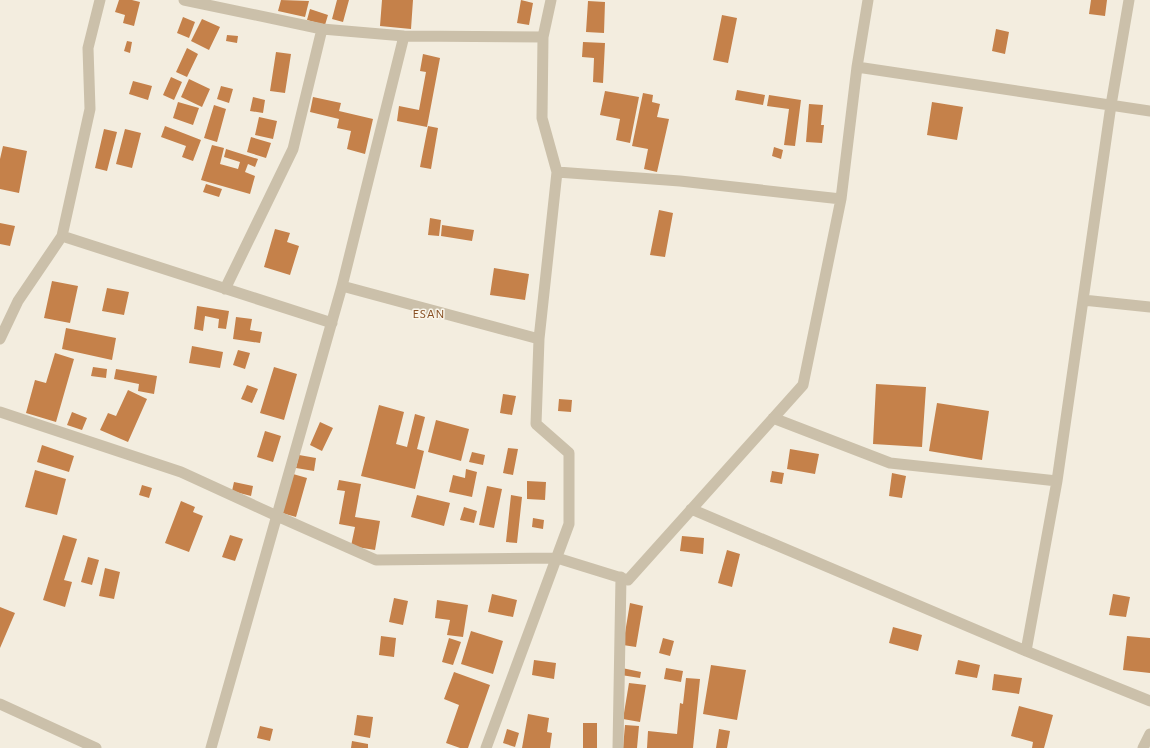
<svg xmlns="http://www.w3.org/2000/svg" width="1150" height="748" font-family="'Alegreya Sans',sans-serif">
<rect width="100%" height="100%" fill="#f3eddf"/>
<path fill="#c5814a" d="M119,0H132L140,2L134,26L123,23L125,15L115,12Z
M281,0L309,1L305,17L278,11Z
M337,0H349L343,22L332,19Z
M382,0H413L411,29L380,26Z
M521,0L533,3L529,25L517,23Z
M1091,0H1107L1105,16L1089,14Z
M588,1L605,2L604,33L586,32Z
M310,9L328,15L325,25L307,20Z
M722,15L737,18L728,63L713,60Z
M183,17L195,22L189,38L177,33Z
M202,19L220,27L209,50L191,41Z
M996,29L1009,32L1005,54L992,51Z
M227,35L238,36L237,43L226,41Z
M127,41L132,42L130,53L124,51Z
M583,42L605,43L603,83L593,82L594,58L582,57Z
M187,48L198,54L187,77L176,72Z
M276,52L291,54L285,93L270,91Z
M423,54L440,58L427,127L397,121L399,106L419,110L426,72L420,71Z
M171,77L182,82L174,100L163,95Z
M189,79L210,89L202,107L181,97Z
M133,81L152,86L148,100L129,94Z
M221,86L233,89L229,103L217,99Z
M737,90L765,95L763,105L735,100Z
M605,91L639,97L630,143L616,140L620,119L600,115Z
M643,93L653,95L652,102L660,104L657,117L669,119L657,172L644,169L648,149L632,146Z
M769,95L801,100L795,146L784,145L789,109L767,106Z
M253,97L265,100L263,113L250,111Z
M313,97L341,103L339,111L373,119L365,154L347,149L351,131L337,128L339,119L310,112Z
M178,102L199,108L193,125L173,118Z
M932,102L963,107L957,140L927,135Z
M809,104L823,105L821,125H824L822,143L806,142Z
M214,105L226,109L217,142L204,138Z
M259,117L277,121L273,139L255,135Z
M165,126L201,140L193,161L182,157L186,146L161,137Z
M428,126L438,128L431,169L420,167Z
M104,129L117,132L107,171L95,168Z
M125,129L141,133L132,168L116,164Z
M251,137L271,143L266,158L247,152Z
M212,145L224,148L220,164L238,169L240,162L224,157L226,149L258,159L255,167L248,164L245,172L255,176L250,194L201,180Z
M3,146L27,151L19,193L0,189V159Z
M774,147L783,150L781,159L772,156Z
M206,184L222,189L219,197L203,192Z
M659,210L673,213L665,257L650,255Z
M430,218L441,220L439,236L428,235Z
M0,223L15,226L10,246L0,244Z
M442,225L474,230L472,241L441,236Z
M275,229L290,233L287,242L299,246L290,275L264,267Z
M494,268L529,274L525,300L490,295Z
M52,281L78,286L70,323L44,318Z
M107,288L129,292L124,315L102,311Z
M197,306L229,311L226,329L218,328L219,319L205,316L203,331L194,329Z
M236,317L252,319L250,330L262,332L260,343L233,339Z
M66,328L116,338L112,360L62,349Z
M192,346L223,352L220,368L189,363Z
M238,350L250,353L245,369L233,365Z
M55,353L74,359L56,422L26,413L35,380L46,383Z
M93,367L107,369L106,378L91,376Z
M274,367L297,374L284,420L260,413Z
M116,369L157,376L154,394L138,391L139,384L114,379Z
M876,384L926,387L922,447L873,444Z
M247,385L258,389L252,403L241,399Z
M128,390L147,399L128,442L100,430L108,413L116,416Z
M503,394L516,396L512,415L500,413Z
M559,399L572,400L571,412L558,411Z
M937,403L989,411L982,460L929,451Z
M379,405L404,412L396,444L407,447L415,414L425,417L417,449L424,451L415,489L361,476Z
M72,412L87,418L82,430L67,425Z
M436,420L469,429L461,461L428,452Z
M320,422L333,428L322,451L310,445Z
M265,431L281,436L273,462L257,457Z
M42,445L74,456L69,472L37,462Z
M508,448L518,449L513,475L503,473Z
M790,449L819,454L815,474L787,469Z
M472,452L485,455L483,465L469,462Z
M299,455L316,458L314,471L296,468Z
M466,469L477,472L472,497L449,492L453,475L465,478Z
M35,470L66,479L57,515L25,507Z
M772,471L784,473L782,484L770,482Z
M892,473L906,476L902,498L889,496Z
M293,474L307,478L296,517L282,513Z
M339,480L361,484L355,517L380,521L375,550L351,546L355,527L339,524L345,491L337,490Z
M527,481L546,482L545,500L527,499Z
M234,482L253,486L251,496L232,491Z
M142,485L152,488L149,498L139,495Z
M487,486L502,489L494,528L479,525Z
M417,495L450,503L444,526L411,517Z
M511,495L522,497L517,543L506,542Z
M181,501L195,507L193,512L203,516L189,552L165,543Z
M464,507L477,511L474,523L460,520Z
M533,518L544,520L543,529L532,527Z
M63,535L77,539L64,580L72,582L65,607L43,600Z
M230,535L243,539L235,561L222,557Z
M682,536L704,538L703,554L680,551Z
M727,550L740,554L732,587L718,583Z
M88,557L99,560L92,585L81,582Z
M105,568L120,572L114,599L99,596Z
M492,594L517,600L513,617L488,612Z
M1113,594L1130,597L1126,617L1109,615Z
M394,598L408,601L403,625L389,622Z
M437,600L468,605L463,637L447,635L450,620L435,618Z
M630,603L643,606L636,647L623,645Z
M0,607L15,613L0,648Z
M893,627L922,635L918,651L889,643Z
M471,631L503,641L493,674L461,664Z
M381,636L396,638L394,657L379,655Z
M1127,636L1150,638V673L1123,670Z
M449,638L461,642L453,665L442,662Z
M663,638L674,641L670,656L659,653Z
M534,660L556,663L554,679L532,675Z
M958,660L980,665L977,678L955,674Z
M711,665L746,670L737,720L703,714Z
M622,668L641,672L640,678L621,675Z
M666,668L683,671L681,682L664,679Z
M454,672L490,685L468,748H460L446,743L459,705L444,699Z
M994,674L1022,678L1019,694L992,690Z
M686,678L700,679L693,748H647L648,731L677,734L680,703L683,704Z
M629,683L646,685L640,722L623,719Z
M1019,706L1053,715L1044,748H1032L1033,742L1011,736Z
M528,714L549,718L547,732L552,733L550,748H522Z
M357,715L373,717L370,738L354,735Z
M583,723H597V748H583Z
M625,725L639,726L637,748H623Z
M260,726L273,729L270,741L257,738Z
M507,729L519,733L515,747L503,743Z
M719,729L730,731L727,748H716Z
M352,741L368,744V748H351Z"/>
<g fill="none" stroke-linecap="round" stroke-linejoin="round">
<path stroke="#cbc0aa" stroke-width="11" d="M184,0L322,29L404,36L543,37
M857,67L1150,111
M557,172L680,181L841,199
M62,236L332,323
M342,286L539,339
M225,289L293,149L322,29
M1083,300L1150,307
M0,339L18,301L62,236L90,109L88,48L100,0
M0,412L181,472L277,516L376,560L557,558L628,580L803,385L841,199L857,67L868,0
M773,418L890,463L1057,481
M691,509L1026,651L1150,701
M1026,651L1057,481L1111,105L1129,0
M0,704L96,748
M211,748L342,286L404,36
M486,748L569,524V453L536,424L539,339L557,172L542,118L543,37L551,0
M618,748L621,577"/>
<path stroke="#cbc0aa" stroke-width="11" d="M1143,748L1150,734"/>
</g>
<g text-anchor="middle" stroke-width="3" stroke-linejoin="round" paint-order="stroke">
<g font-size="13" letter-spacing="1" fill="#874f23" stroke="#faf6eb">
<text x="429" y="318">ESAN</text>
</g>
</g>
</svg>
